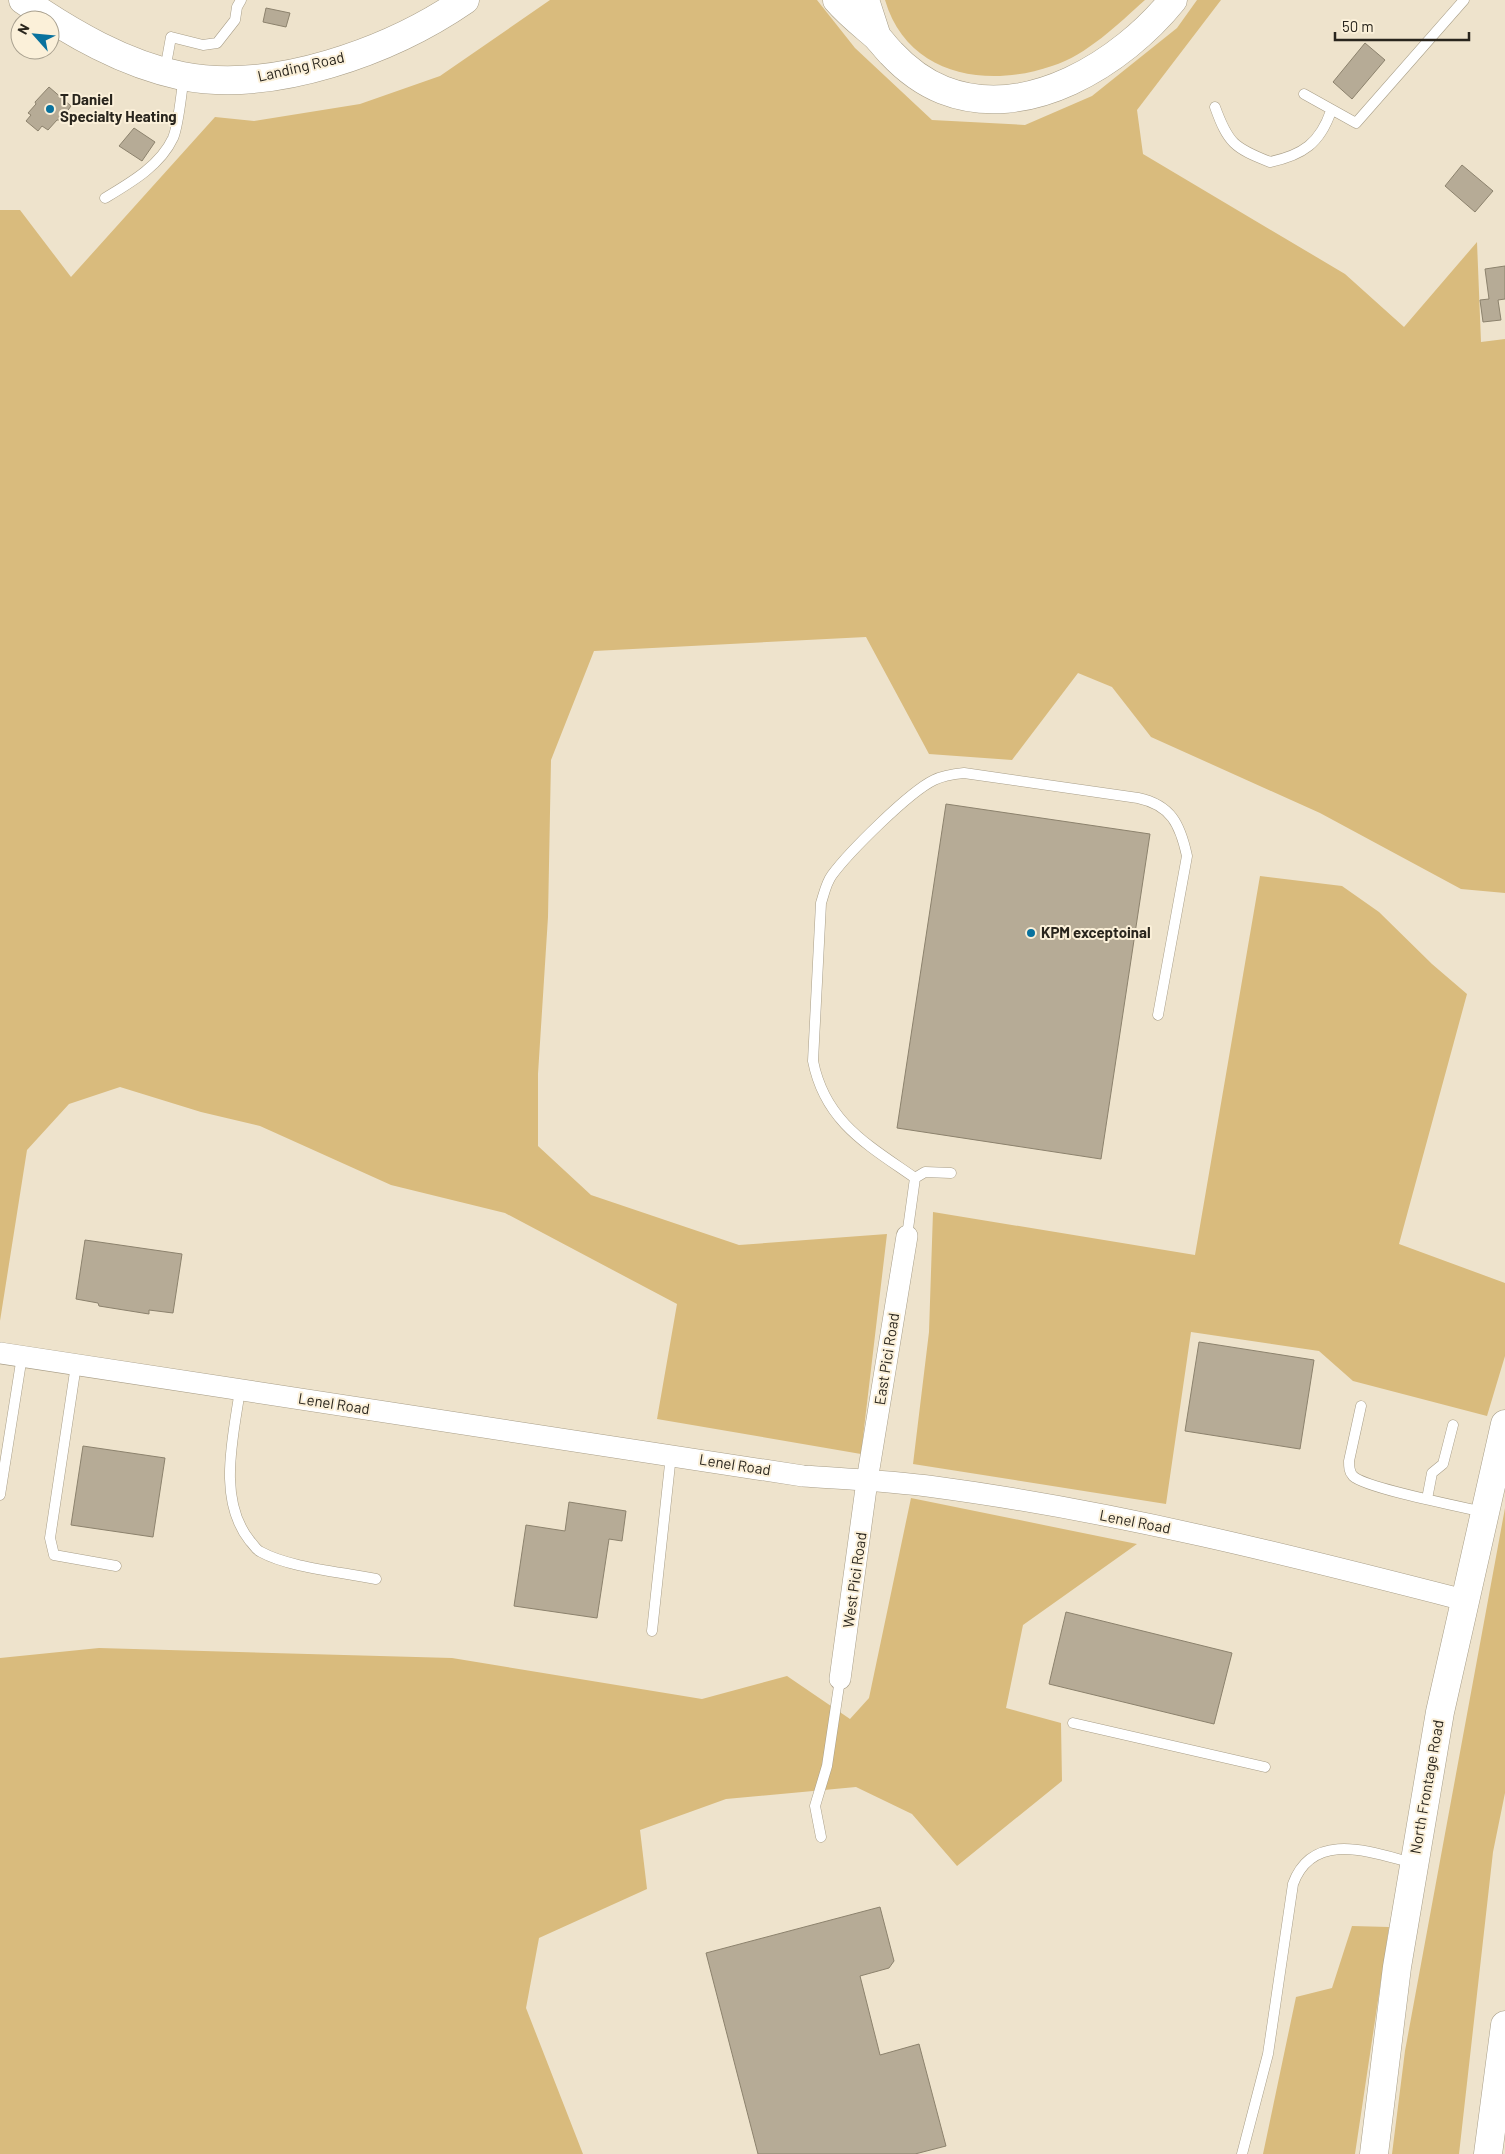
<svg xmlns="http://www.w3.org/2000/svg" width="1505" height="2154" font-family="Barlow,sans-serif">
<rect width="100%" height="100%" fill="#eee3cc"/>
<path fill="#d9bb7d" d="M550,0H817L855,48L932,120L1025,125L1092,96L1177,28L1197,0H1221L1137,110L1143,154L1345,274L1404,327L1477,242L1481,342L1505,339V893L1461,889L1320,813L1151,737L1112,687L1078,673L1012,760L929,754L866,637L594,651L551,760L548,917L538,1074V1146L591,1195L739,1245L887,1234L861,1454L657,1419L677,1304L505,1213L391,1185L260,1126L201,1112L120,1087L69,1104L27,1150L0,1321V210H20L71,277L215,117L254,121L360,104L440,76Z
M885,0H1145C1118,24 1087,55 1052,66C986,89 907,75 885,0Z
M1260,876L1342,886L1379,912L1432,964L1467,994L1399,1244L1505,1283V1356L1487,1416L1353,1381L1319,1351L1191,1332L1166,1504L913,1464L929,1332L933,1212L1195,1255Z
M911,1498L1137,1544L1023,1625L1006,1708L1061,1723L1062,1781L957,1866L912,1814L856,1787L726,1799L640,1830L647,1889L539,1938L526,2008L583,2154H0V1658L99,1648L452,1658L702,1699L787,1676L850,1719L869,1698Z
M1505,1508V1793L1493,1852L1459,2154H1392L1405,2051Z
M1352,1926L1389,1927L1355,2154H1263L1296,1997L1332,1988Z"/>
<path fill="#b6ab96" stroke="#8c826d" d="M266,8L290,13L286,27L263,22Z
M1365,43L1385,60L1352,99L1333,82Z
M49,87L71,106L61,120H57L48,130L42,126L38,131L26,121L31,115L28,113L36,104L35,102Z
M134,128L155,142L142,161L119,146Z
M1462,165L1493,191L1475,212L1445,186Z
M1505,266V299L1498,300L1501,320L1483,322L1480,300L1489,299L1485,269Z
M946,804L1150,834L1101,1159L897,1128Z
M85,1240L182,1254L173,1313L149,1310V1314L99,1306L98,1303L76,1299Z
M1199,1342L1314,1360L1300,1449L1185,1431Z
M83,1446L165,1458L153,1537L71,1525Z
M569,1502L626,1511L622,1541L609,1539L597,1618L514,1606L526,1525L565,1531Z
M1066,1612L1232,1653L1214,1724L1049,1684Z
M880,1907L894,1961L889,1968L860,1976L880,2055L919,2044L946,2146L915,2154H758L706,1953Z"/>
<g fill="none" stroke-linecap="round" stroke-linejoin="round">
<g stroke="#a89e88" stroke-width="11">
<path id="lane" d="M165,70L171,37L203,45L217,43L235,20L237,7L241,0
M1304,94L1356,123L1464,0
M1215,107C1228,143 1234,148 1270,162C1303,155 1320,143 1331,111
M105,198C130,183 160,166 173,138C179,124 181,93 184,77
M915,1178L925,1172L951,1173
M907,1236L915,1178C868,1145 825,1122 813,1061L821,903C824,894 826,883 832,875C849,852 909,792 934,780C944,775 954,774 964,773L1138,798C1171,805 1180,824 1187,856L1158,1015
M76,1365L50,1538L54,1555L116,1566
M240,1390C233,1438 217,1500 250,1541C254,1545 256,1550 261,1552C290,1568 343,1572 376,1579
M1361,1406L1349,1461C1349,1467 1349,1472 1353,1476C1365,1488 1462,1507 1484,1512
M0,1495L22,1356
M1427,1499L1432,1473L1443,1464L1453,1425
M652,1631L671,1455
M1073,1723L1265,1767
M821,1837L815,1806L827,1766L840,1679
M1242,2154L1268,2054L1293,1884C1313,1829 1373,1853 1413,1863"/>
</g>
<g stroke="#a89e88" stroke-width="22">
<path id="street" d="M0,1353L803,1476C847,1479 892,1481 935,1487C1115,1511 1289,1555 1464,1600
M840,1679L867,1481L907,1236"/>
</g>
<g stroke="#a89e88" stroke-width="29">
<path id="secondary" d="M23,0C71,33 124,64 182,76C273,94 391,51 465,0
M837,0C849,14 862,24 876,36C881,41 886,48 891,53C906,69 923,82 943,90C1027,123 1122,63 1173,0
M865,0L877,37
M1374,2154L1397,1967L1440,1712L1505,1424"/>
</g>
<g stroke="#a89e88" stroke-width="29">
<path id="highway" d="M1488,2154L1505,2025"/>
</g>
<use href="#lane" stroke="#fff" stroke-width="10"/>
<use href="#street" stroke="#fff" stroke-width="21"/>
<use href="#secondary" stroke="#fff" stroke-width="28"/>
<use href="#highway" stroke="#fff" stroke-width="28"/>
</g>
<g fill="#09729e" stroke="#fbf0d9" stroke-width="2">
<circle cx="50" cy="109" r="5"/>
<circle cx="1031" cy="933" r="5"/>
</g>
<g text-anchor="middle" stroke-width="4" stroke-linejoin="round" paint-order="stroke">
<g font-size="15" fill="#29251d" stroke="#fbf0d9">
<text transform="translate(301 67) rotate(-13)" y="5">Landing Road</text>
<text transform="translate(887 1359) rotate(-81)" y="5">East Pici Road</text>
<text transform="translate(334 1404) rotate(9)" y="5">Lenel Road</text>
<text transform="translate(735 1465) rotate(9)" y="5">Lenel Road</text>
<text transform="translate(1135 1522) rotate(11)" y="5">Lenel Road</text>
<text transform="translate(855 1580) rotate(-82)" y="5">West Pici Road</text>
<text transform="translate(1427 1787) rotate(-80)" y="5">North Frontage Road</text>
</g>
<g font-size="15" font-weight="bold" fill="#29251d" stroke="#fbf0d9" text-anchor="start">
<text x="60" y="105">T Daniel<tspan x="60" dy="17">Specialty Heating</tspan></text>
<text x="1041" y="938">KPM exceptoinal</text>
</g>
</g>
<g transform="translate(35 35) rotate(297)"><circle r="24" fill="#fbf0d9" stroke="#a79f8e"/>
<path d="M0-4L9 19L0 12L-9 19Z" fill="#09729e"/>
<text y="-8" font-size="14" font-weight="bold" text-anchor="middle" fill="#29251d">N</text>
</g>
<path d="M1335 32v8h134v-8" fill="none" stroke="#29251d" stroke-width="2.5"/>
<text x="1342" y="32" font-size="15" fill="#29251d" stroke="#fbf0d9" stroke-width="4" paint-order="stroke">50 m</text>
</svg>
